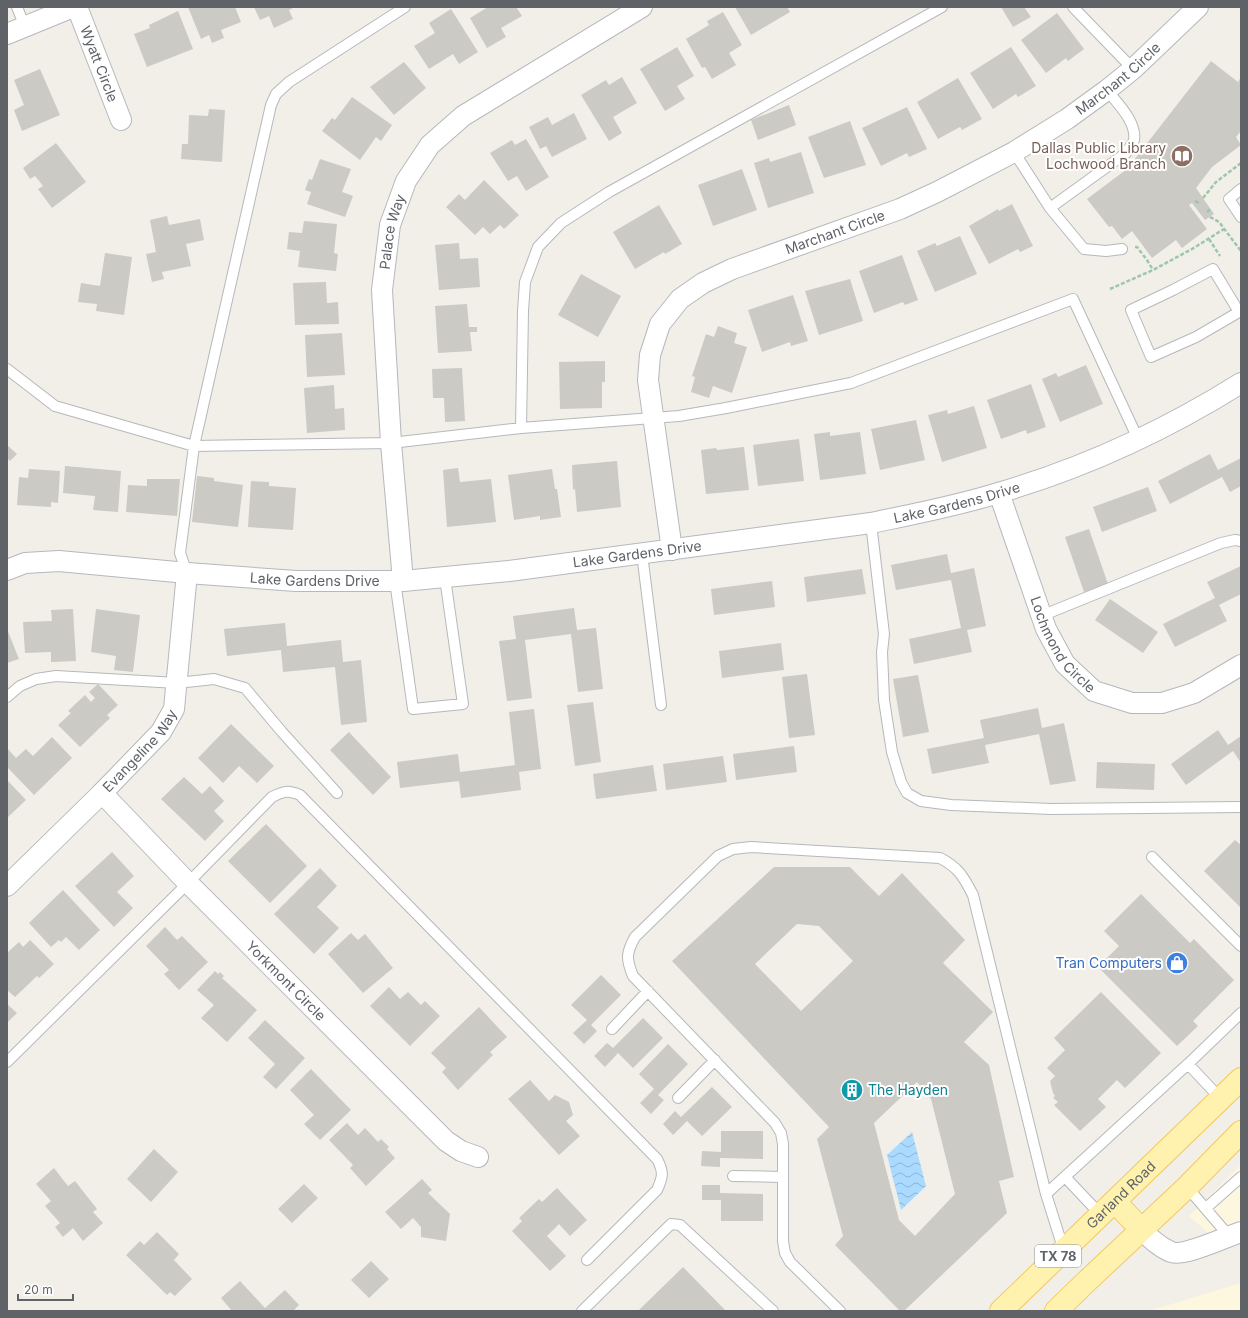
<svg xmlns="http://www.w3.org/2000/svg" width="1248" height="1318" font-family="Inter,sans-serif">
<defs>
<pattern id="water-waves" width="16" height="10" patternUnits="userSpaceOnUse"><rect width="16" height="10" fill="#aadaff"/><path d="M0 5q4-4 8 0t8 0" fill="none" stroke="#8eb4d2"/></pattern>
</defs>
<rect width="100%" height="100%" fill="#f1efe8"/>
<path fill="#fef7e0" d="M1241,1165V1226L1210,1234L1189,1216Z
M1241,1283V1311H1149Z"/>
<path fill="url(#water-waves)" d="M912,1132L926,1186L901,1210L887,1155Z"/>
<path fill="#cccac5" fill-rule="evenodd" d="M188,7H235L241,22L221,30L224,38L212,43L209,35L201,39Z
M254,7H295L289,10L293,19L274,28L269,16L260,20Z
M488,7H516L522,16L501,28L506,37L487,48L470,18Z
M735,7H787L790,12L751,35Z
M1001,7H1024L1031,17L1013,27Z
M451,9L478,52L459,64L453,54L429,69L414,46L435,33L429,23Z
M178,11L193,49L147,67L134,34L150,28L149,25Z
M723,12L742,45L729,53L736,65L712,79L705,67L702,68L686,39L709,25L707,21Z
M1057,13L1084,49L1068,61L1066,58L1046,73L1021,40Z
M677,47L694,76L677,86L685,99L665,111L640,69Z
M1011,47L1036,86L1018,97L1016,94L993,109L970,73Z
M1211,61L1238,82L1241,77V131L1236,137L1241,145L1212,167L1196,188L1214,214L1205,220L1192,203L1189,205L1207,229L1182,248L1176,240L1152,258L1132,231L1122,239L1112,226L1109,227L1087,199L1127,169Z
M404,62L426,88L394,115L370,87Z
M40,69L60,115L22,131L14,110L24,105L14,80Z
M622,77L637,103L613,117L622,133L609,141L581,95L606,80L609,85Z
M958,78L982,119L962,130L960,127L938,139L917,102Z
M352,97L392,125L381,141L376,137L360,160L322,131L332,118L335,120Z
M789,105L796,125L758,140L751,120Z
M907,107L927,149L909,157L907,153L881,166L862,128Z
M209,109L225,110L222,162L181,159L182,144H188L189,115L208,116Z
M574,113L587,139L552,157L546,146L540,149L529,127L548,117L552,125Z
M850,121L866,165L824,178L808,137Z
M526,139L549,177L526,191L517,176L508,181L490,153L512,140L515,145Z
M56,143L86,182L52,208L38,189L43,186L35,176L30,179L23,168Z
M801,152L814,193L768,208L754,163L769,158L770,162Z
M320,159L351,169L342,192L353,196L345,217L307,204L311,192L305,190L309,179L312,180Z
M742,169L757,210L713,226L698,185Z
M484,180L519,215L504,229L500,225L490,234L483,227L475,235L446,207L459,194L465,200Z
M1012,204L1033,246L1020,252L1018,249L989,264L969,226L998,209L999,211Z
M659,205L682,244L665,254L664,252L635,269L613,232Z
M167,216L169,225L200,219L204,240L186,244L191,266L162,272L164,279L152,282L146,254L156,252L150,220Z
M304,221L337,224L334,253L338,254L336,271L298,267L300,251L287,249L289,232L302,233Z
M960,236L977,274L935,292L917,251L935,243L937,246Z
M459,243L460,259L478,258L480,287L439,290L435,245Z
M105,253L132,257L124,315L96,311L97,304L78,302L81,283L100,286Z
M902,255L918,300L905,305L903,302L874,313L859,271Z
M581,274L621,296L598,337L558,315Z
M850,279L863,321L819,335L805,291Z
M326,282L327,303L338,302L339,324L295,325L293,283Z
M793,295L808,341L791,346L790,342L762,352L748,310Z
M467,304L469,327H477V332H470L472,351L438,353L435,306Z
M718,326L737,333L734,343L747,347L732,393L713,386L709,398L691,392L695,377L692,376L706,334L714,337Z
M342,333L345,375L307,377L305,335Z
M605,361V382H602V408L560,409L559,362Z
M1086,365L1103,404L1060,422L1042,379L1056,373L1058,377Z
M462,368L465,421L445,422L444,398H433L432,369Z
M1031,384L1046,427L1027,434L1026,430L1001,439L987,400Z
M334,385L335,409L344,408L345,430L307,433L304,388Z
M974,406L987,448L942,462L928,415L947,410L948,414Z
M916,420L925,460L880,470L871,429Z
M830,432V436L860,432L866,474L820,480L814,434Z
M799,439L804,481L758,486L753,445Z
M8,446L17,454L10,461L7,458V448Z
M744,447L749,490L706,494L701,450L716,448L717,450Z
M1210,454L1218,470L1241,458V486L1230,492L1222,477L1170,504L1158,481Z
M617,461L621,507L577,512L575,489L573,490L572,465Z
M65,466L121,471L118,512L93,510L95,496L63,493Z
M458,468L460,482L491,479L496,522L447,527L443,470Z
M29,469L60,471L58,503L51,502V507L17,505L19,477L28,478Z
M552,469L555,489H557L561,517L540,520V516L514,520L508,475Z
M197,476L214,478V481L243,485L238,527L192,522Z
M147,479H180L177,516L126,512L128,485L147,486Z
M251,481L269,482V486L296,488L293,530L248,527Z
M1148,487L1157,511L1102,532L1093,507Z
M1089,529L1108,584L1084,592L1065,537Z
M947,554L951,573L974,568L986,626L967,630L972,652L914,664L909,639L961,628L951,580L896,590L891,565Z
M1241,566V594L1219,605L1227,621L1175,647L1163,624L1215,598L1207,582Z
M862,569L866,594L807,602L804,577Z
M772,581L775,607L714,615L711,589Z
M1110,599L1158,632L1143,653L1095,620Z
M574,608L577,630L596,628L603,689L578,692L571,634L525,640L532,698L507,701L499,641L516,639L513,616Z
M73,609L76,661L51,662V652L25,653L23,622L52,621L51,610Z
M96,609L140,615L133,672L114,670L116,656L91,652Z
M285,623L287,646L341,640L343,662L361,660L367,722L341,725L335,667L283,672L281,650L227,656L224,629Z
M7,629L19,659L7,663Z
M781,643L784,670L722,678L719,651Z
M807,674L815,735L789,738L782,677Z
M918,675L929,732L903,737L893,679Z
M98,684L118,705L107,715L110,718L80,747L58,725L71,713L68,711L85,695L91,702L95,698L89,692Z
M593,702L601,762L575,766L567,705Z
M1038,708L1042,728L1064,723L1076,781L1050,785L1039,734L985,745L989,763L932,774L927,749L984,738L980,720Z
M534,709L541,769L519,772L521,790L461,798L459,781L400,788L397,762L458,754L460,772L515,765L509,712Z
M231,724L274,766L257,783L239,766L223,783L198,758Z
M1218,730L1228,745L1241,736V763L1233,751L1186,785L1171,764Z
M349,732L391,777L373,795L330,750Z
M52,737L72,758L34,795L7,767V748L16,758L26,749L33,756Z
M794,746L797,772L736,780L733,754Z
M723,756L727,782L666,790L663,764Z
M1097,762L1155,764L1154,790L1096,788Z
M653,765L657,791L596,799L593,774Z
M184,777L202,794L210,786L224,801L214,811L224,821L205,841L161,799Z
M7,780L26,800L7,818Z
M266,824L307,866L270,903L228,861Z
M1235,840L1241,845V908L1204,871Z
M112,852L134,876L117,892L133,908L114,927L75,886Z
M774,867H850L879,896L902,873L965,940L943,963L993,1012L964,1042L989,1065L1014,1177L999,1181L1007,1213L904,1311H900L835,1245L843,1236L817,1139L829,1127L672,961ZM797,924L819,926L853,961L801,1011L755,964ZM917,1082L931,1099L955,1194L915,1236L899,1220L874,1123Z
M320,868L337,886L317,907L339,928L314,954L274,914Z
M63,890L100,930L79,950L66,937L61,942L59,940L51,947L29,923Z
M1141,894L1190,943L1194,939L1234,980L1193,1021L1198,1026L1177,1046L1098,967L1119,946L1104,931Z
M165,927L177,940L182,936L208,962L179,990L164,974L169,970L146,946Z
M351,933L358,940L365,934L393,968L363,993L328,954Z
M30,940L54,964L39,978L37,976L15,997L7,990V953L19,942L23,947Z
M215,971L218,974L220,972L224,976L222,978L257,1010L227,1042L201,1018L214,1005L197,990Z
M601,975L621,995L591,1025L597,1031L584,1044L573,1033L587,1020L571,1005Z
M389,987L400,999L408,992L421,1005L425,1001L440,1016L410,1046L370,1006Z
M1101,992L1161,1053L1125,1088L1117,1080L1098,1099L1106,1107L1080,1131L1054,1105L1058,1102L1053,1098L1055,1096L1053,1093L1050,1081L1055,1076L1047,1068L1065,1050L1054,1038Z
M7,1004L17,1013L7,1023Z
M479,1007L507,1037L490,1052L493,1055L458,1090L442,1072L446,1068L431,1053Z
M643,1018L663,1038L633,1068L618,1053L605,1067L594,1056L607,1043L613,1048Z
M265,1020L305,1058L276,1089L263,1077L275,1064L248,1038Z
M668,1044L688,1064L658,1095L664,1100L651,1114L640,1103L654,1089L639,1074Z
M311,1069L351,1110L320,1140L304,1124L314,1115L290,1090Z
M530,1080L549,1101L555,1095L569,1102L573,1115L566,1121L580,1136L559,1155L508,1099Z
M712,1087L732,1107L702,1136L687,1121L673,1135L663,1124L675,1111L681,1117Z
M347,1123L358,1135L365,1128L378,1142L381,1139L389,1147L387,1149L395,1158L366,1186L350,1168L353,1165L329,1140Z
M721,1131H763V1159L720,1158V1167L701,1166L702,1151L721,1152Z
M154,1149L178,1172L151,1202L127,1179Z
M54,1168L68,1186L75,1181L97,1209L93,1212L103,1223L83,1241L73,1228L63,1237L55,1227L60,1223L45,1206L51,1201L36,1184Z
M422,1179L432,1190L428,1193L450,1214L446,1241L421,1237V1227L413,1218L401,1229L385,1212Z
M304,1184L318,1198L292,1223L278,1209Z
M702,1185H720V1193L763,1194V1221H721V1200H702Z
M557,1188L587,1220L570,1236L559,1224L547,1236L566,1256L550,1271L512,1231L522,1221L519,1218L539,1199L542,1202Z
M157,1232L179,1254L174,1260L192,1279L175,1296L170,1292L167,1295L126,1255L140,1241L144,1245Z
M371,1261L389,1279L369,1298L351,1280Z
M683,1267L726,1311H638Z
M240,1281L265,1308L285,1290L299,1305L293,1311H232L221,1298Z"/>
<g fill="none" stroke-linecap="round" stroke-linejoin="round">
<g stroke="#b5b8bc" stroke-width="12">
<path id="lane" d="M17,7L25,27
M1073,7L1133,69
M1014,152L1050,208L1084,249L1106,251L1122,249
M1241,189L1229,199L1241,217
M1050,208L1126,153C1128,149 1133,144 1134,140C1137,122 1117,103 1107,90
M1239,312L1213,269L1173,290L1131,310L1151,357L1196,337L1239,312L1241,310
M7,369L55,406L194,446L391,443L521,428L679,416L726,408L851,383L1073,299L1138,439
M521,428L523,311L525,282L538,247L561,223L609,192L942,7
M871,523L884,634L882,652L884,700L892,752L901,782L907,793L921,801L951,805L1051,809L1241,807
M642,554L661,705
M187,573L180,553L194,446L271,105L276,94L289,82L405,7
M395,581L413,709L463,704L445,578
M1041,616L1221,543L1235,540L1241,541
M7,697L20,686L36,679L56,676L177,683L214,679L245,688L282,732L337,793
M1152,857L1241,946
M612,1029L648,991
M7,1062L188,883L272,797C284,791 288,790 300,795L657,1159C664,1172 663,1177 657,1190L587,1260
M1188,1064L1221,1099
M678,1098L715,1060
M733,1176L783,1177
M1065,1177L1101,1215
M1187,1187L1229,1236
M1046,1194L1188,1064L1241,1013
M1206,1208L1241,1177
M582,1311L671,1224L680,1225L773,1311
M840,1311L790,1262L785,1253L783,1241V1144L781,1133L775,1123L633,976C626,959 626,953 635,937L718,856L733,849L751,847L940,858C959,868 963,876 973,895L1046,1194L1064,1251"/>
</g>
<g stroke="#b5b8bc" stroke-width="22">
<g id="street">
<path id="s1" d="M77,7L121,120"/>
<path d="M7,34L73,7"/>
<path id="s2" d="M999,493L1046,629L1065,664L1094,691L1132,703H1162L1194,693L1241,665"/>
<path id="s3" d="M672,550L648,380L650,355L660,324L680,299L703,283L732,269L900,209L937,192L1014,152L1067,119L1107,90L1133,69L1198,7"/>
<path id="s4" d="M7,570L25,563L59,561L187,573L296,581H403L509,571L871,523C914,514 957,506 998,493C1084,468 1166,430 1241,383"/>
<path id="s5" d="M403,581L391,443L382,290L390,225L406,181L430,145L463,116L642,7"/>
<path id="s6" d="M102,793L188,883L446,1141L461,1151L478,1157"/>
<path id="s7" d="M7,886L102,793L161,732L174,709L187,573"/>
<path d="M1141,1229C1150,1238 1159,1247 1171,1252C1184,1257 1225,1237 1241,1232"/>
</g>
</g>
<g stroke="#f2c960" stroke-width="24">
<g id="primary">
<path d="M1115,1202L1141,1229"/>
<path id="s8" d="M1001,1311L1241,1079"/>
<path d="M1056,1311L1087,1281L1187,1187L1241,1132"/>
</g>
</g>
<path stroke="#9cc7a9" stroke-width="2.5" stroke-dasharray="4 2" stroke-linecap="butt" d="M1203,198L1216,182L1241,163
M1195,201L1199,203
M1207,212L1211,209
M1210,217L1219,222L1241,251
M1209,239L1220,256
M1135,247H1137L1147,260L1153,270
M1110,289L1153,270L1192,249L1224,229"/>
<use href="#lane" stroke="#fff" stroke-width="10"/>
<use href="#street" stroke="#fff" stroke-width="20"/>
<use href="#primary" stroke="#fff2af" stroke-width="22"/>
</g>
<defs>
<g id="library-disc" transform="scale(1.15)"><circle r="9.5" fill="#8d6e63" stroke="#fff"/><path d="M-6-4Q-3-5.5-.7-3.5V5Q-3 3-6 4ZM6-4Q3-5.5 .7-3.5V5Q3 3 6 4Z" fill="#fff"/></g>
<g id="shop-disc" transform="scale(1.15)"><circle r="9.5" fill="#3f7fe0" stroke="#fff"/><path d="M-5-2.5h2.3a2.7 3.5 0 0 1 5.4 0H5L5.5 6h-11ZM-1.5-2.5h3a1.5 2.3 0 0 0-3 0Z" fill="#fff"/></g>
<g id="building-disc" transform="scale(1.15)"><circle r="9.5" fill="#0f9aa8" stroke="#fff"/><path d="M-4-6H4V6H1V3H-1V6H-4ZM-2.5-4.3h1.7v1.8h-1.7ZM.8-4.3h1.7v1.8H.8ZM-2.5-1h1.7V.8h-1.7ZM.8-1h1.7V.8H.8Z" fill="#fff"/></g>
</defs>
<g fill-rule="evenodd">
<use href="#library-disc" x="1182" y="156"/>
<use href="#shop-disc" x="1177" y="963"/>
<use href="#building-disc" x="852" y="1090"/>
</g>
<g text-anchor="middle" stroke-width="4" stroke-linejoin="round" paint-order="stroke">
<rect fill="#fff" stroke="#8f9295" stroke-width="1" x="1035" y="1245" width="46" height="22" rx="3"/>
<g font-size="13" font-weight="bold" fill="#5f6368">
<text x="1058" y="1261">TX 78</text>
</g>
<g font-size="14" fill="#5f6368" stroke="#fff">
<text dy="5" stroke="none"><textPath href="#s1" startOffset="61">Wyatt Circle</textPath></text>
<text dy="5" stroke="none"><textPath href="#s3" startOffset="755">Marchant Circle</textPath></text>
<text dy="5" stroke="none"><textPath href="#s5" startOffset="351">Palace Way</textPath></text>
<text dy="5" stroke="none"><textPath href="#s3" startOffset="431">Marchant Circle</textPath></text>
<text dy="5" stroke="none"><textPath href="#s4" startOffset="958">Lake Gardens Drive</textPath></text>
<text dy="5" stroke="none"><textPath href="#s4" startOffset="634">Lake Gardens Drive</textPath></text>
<text dy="5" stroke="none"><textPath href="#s4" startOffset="310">Lake Gardens Drive</textPath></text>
<text dy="5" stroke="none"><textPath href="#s2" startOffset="166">Lochmond Circle</textPath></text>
<text dy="5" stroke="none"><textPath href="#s7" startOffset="190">Evangeline Way</textPath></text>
<text dy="5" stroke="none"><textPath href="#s6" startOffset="263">Yorkmont Circle</textPath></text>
<text dy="5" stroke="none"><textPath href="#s8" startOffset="167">Garland Road</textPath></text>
</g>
<g font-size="14" fill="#785e54" stroke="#fff" text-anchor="end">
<text x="1166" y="153">Dallas Public Library<tspan x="1166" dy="16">Lochwood Branch</tspan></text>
</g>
<g font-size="14" fill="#366cbe" stroke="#fff" text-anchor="end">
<text x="1162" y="968">Tran Computers</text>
</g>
<g font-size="14" fill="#0d838f" stroke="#fff" text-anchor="start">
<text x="868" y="1095">The Hayden</text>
</g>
</g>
<rect width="1248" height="1318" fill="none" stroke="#5f6368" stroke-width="16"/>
<path d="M18 1294v6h55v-6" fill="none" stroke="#5f6368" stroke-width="2"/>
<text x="24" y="1294" font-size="12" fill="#5f6368" stroke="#ffffff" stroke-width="3" paint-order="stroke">20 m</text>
</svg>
